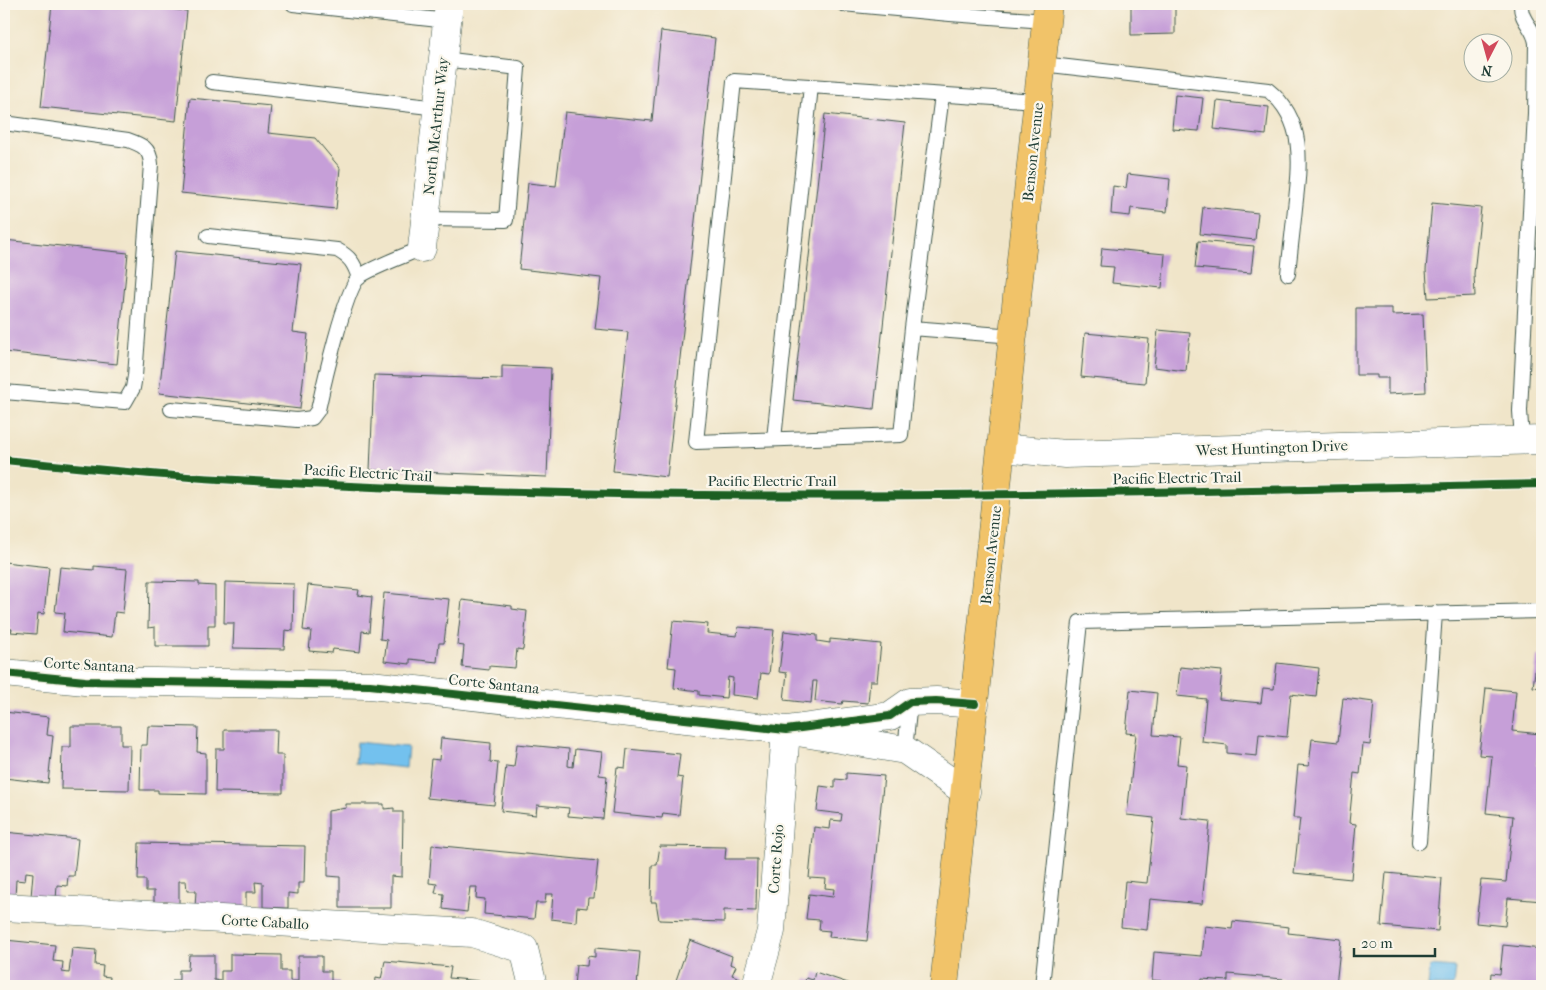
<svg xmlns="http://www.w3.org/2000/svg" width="1546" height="990" font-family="'IM FELL French Canon',serif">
<rect width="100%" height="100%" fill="#fbf7ec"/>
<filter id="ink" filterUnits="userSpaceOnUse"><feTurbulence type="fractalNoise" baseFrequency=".02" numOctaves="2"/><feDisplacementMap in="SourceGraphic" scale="10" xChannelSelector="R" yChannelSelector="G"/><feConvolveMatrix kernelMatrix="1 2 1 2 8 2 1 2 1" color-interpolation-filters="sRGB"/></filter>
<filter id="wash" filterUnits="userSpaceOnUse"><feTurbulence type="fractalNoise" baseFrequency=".0096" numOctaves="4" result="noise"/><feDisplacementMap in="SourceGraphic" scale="20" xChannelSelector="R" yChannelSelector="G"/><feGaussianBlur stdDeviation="1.12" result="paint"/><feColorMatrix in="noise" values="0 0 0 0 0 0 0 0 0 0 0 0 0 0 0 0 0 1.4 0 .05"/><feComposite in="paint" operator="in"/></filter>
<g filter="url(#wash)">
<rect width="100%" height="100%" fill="#f0e5c9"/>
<path fill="#73c1ee" stroke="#497f91" d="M357,742L408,747L406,768L355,763Z
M1430,966L1455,968L1453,986H1428Z"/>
<g id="blocks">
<path fill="#c69fd8" d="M52,4H121L187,11L176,121L41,107Z
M1131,4H1175V34L1131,35Z
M661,31L715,38L667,477L613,471L628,332L595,329L601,278L519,269L528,183L556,186L565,112L652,121Z
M1175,95L1203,98L1199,131L1172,129Z
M190,98L271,106L268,133L315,138L340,168L336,209L181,193Z
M1217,101L1269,107L1266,135L1214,129Z
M825,114L905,123L874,409L793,400Z
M1128,174L1170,179L1167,212L1131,208L1130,216L1111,214L1113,186L1126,188Z
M1432,203L1481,208L1474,274L1475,296L1428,298L1426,270Z
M1203,207L1258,213L1255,240L1200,234Z
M4,240L128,253L117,364L4,352Z
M1198,241L1254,246L1251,273L1195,268Z
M1102,248L1165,254L1162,288L1112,283L1114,267L1100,266Z
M175,251L301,264L293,332L308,334L300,409L159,393Z
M1356,308H1392V315L1423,314L1426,392L1388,394V378H1377V375H1356Z
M1158,330L1190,333L1186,371L1154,367Z
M1085,333L1149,339L1145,383L1081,377Z
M502,366L551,368L547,477L370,470L374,375L502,379Z
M4,562L49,567L44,614L38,613L36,634L11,632L12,629L4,628Z
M94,566L127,569L123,613L115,612L112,637L63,632L65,613L55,612L60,567L94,570Z
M149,581L199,582V585L215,586V625H208V646H155V627L148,628Z
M225,582L294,584L293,631L285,630L284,649L233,648L234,623H224Z
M308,585L359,590L358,595L372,597L369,632L362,631L360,652L333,649L332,653L309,651L311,631L303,630Z
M384,593L449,599L444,643H439L437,662L410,659V664L384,661L387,640L380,639Z
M462,600L512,606V609L527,611L523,650L517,649L515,668L489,666V670L462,667L464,646L457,645Z
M673,621L708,624L707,633L737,636L738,627L774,630L769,674L761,673L758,698L732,695L733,678L728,677L726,698L699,695V691L674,688L676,668L668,667Z
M784,631L817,635V641L830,643V639L881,644L877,681H870L868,703L843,701L842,704L815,701L817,681H813L811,703L784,700L787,673L779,672Z
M1537,656H1542V688L1533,687Z
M1277,663L1319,668L1316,697L1291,694L1287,737L1259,734L1257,756L1227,753V745L1202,742L1206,699L1177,696L1180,667L1222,671L1219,699L1261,703L1263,688L1274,689Z
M1486,688L1516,691L1512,731L1540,734L1536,765H1542V901L1508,898L1505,926L1476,923L1481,880L1506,882L1513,816L1486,813L1492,756L1479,755Z
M1130,690L1157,693L1153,735L1180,737L1177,764L1186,765L1181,818L1210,821L1202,904L1150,899L1147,930L1121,927L1125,881L1147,883L1154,818L1127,815L1136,734L1126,733Z
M1343,698L1374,702L1370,745L1363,744L1360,774L1354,773L1349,823L1356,824L1351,879L1294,873L1300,818H1293L1298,765L1309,766L1312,739L1338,742Z
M4,712L49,717L47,735L53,736L48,783L4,778Z
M71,726H121V745H130L129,790L61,789L62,747H71Z
M148,726L198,727L197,752L206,753V794L158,793V790H140L141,745H147Z
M224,730H277L276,755H283V793L215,792L216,749H224Z
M441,738L491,743L490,762L498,763L494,805L427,798L431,759L439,760Z
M517,744L569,749L568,766L573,767L575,749L602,752L599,775L607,776L603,819L568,816L569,808L537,805L536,815L501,811L506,766L514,767Z
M627,749L680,754L677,777L683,778L679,815L663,813L662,818L612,813L617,767L625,768Z
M846,773L884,776L867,941L829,937L830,931L819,930L820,920L806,919L809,894L833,897L834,889L825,888L826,879L809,878L814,827L830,829L831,820L841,821L842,814L817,811L820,786L835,788V779L846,780Z
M346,804H384V809L394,808V812H403L402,877L391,876V908H340V877L328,876V811L346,808Z
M4,832L78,839L74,876H68L67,886L57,885L56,900L31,897L33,873L26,872L25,881L16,880L15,897L4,896Z
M139,843L305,846L304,883H298V894L288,893V908L263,907V883L255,882L256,892H246V909L195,907L196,891H187L186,881H179V906H154V891H146V880H138Z
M432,845L598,861L594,898H588L587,908L577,907L576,922L551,919L553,894H546L545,903H536L534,919L484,914L485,899L476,898L477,887H470L467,912L443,909L444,894L435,893L437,884L429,883Z
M660,846L726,847L725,859H757L756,911L724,910V922L659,920L656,902H651L652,865H657Z
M1386,873L1442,878L1438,931L1381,926Z
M1233,921L1289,927L1288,933L1341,939L1336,986H1282L1283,979L1228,974V981L1202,979L1201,985L1152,980L1154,952L1202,956L1205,926L1232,929Z
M5,940L55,945L53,961L63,962L62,972L69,973L72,948L96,950L95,965L103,966L102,976L110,977L109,986H4Z
M690,940L732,956L730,964L736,966L732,975L743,979L741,986H674Z
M1503,945L1542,949V986H1490L1491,973L1500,974Z
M595,948L640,952L637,986H574L576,965L587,966L588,956L595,957Z
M230,954L281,955V971H290V981H298V956H322V971H331V981H339V986H173V980H179V970H188L189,955H214V980L221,981V971H230Z
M385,961L451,967L449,978L481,981L480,986H375L376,978L381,979Z
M815,972L857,986H803L806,978L813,980Z"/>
</g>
</g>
<g filter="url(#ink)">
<use href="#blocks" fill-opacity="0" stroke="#3e564a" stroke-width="1"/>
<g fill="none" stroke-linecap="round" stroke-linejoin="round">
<g stroke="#3e564a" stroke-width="16">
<path id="service" d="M293,4L448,21
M843,4L950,14L951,4
M1521,4C1520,21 1534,27 1536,43L1535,113L1520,411L1522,440
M950,14L1046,21
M1042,64L1268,90C1306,120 1300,165 1295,208C1293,230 1290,252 1288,274
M212,82L438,108
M4,123L128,140C142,145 150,148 151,164L135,376L133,388L125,402L4,392
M425,219L506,220L518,68L443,59
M208,236L337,250C350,257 354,263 359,278
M912,328L942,95
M1014,336L912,328L901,435L696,442L734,81L1038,101
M171,409L297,420L312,418L318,410C323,387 345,290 359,277C368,269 409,254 422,248
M774,439L811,86
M905,750L910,702
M1419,842L1435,613
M1042,986L1080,622L1542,611"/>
</g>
<g stroke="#3e564a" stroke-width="29">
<path id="minor" d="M422,248L449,4
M1002,448L1065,454L1542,440
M4,673L85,681L370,685L786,730L890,716L910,702L936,701L975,704
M4,907L472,933L524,949L533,986
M756,986L771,931L786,730L905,750L966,792"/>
</g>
<g stroke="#3e564a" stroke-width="29">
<path id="primary" d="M944,986L1048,4"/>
</g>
<use href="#service" stroke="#fff" stroke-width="14"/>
<use href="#minor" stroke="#fff" stroke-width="28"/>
<use href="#primary" stroke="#f1c369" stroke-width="28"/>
<g stroke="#fbf7ec" stroke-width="11">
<path id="cycleway" d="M4,460C76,467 148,475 219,479C660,507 1101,493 1542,484
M4,673L85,681L370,685L786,730L890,716L910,702L936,701L975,704"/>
</g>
<use href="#cycleway" stroke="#1b5e20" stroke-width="8"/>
</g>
</g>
<g text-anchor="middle" stroke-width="4.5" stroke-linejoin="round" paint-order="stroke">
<g font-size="15" fill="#1f3d34" stroke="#fbf7ec">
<text transform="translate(436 126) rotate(-84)" y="5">North McArthur Way</text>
<text transform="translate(1033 152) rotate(-84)" y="5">Benson Avenue</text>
<text transform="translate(1272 448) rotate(-2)" y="5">West Huntington Drive</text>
<text transform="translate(368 473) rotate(3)" y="5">Pacific Electric Trail</text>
<text transform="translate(1177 478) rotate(-1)" y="5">Pacific Electric Trail</text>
<text x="772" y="486">Pacific Electric Trail</text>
<text transform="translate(991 555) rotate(-84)" y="5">Benson Avenue</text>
<text transform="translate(89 665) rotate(3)" y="5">Corte Santana</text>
<text transform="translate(494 684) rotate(6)" y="5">Corte Santana</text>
<text transform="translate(776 859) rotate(-86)" y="5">Corte Rojo</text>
<text transform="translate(265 922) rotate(3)" y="5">Corte Caballo</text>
</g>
</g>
<rect width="1546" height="990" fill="none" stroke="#fbf7ec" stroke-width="20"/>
<g transform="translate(1488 58) rotate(186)"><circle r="24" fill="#fbf7ec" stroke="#a3ada2"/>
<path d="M0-4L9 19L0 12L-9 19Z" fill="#d1495b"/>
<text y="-8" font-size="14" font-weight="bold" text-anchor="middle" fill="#1f3d34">N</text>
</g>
<path d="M1354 948v8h81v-8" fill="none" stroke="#1f3d34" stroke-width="2.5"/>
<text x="1361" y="948" font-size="15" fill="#1f3d34" stroke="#fbf7ec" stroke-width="4" paint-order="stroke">20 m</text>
</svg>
